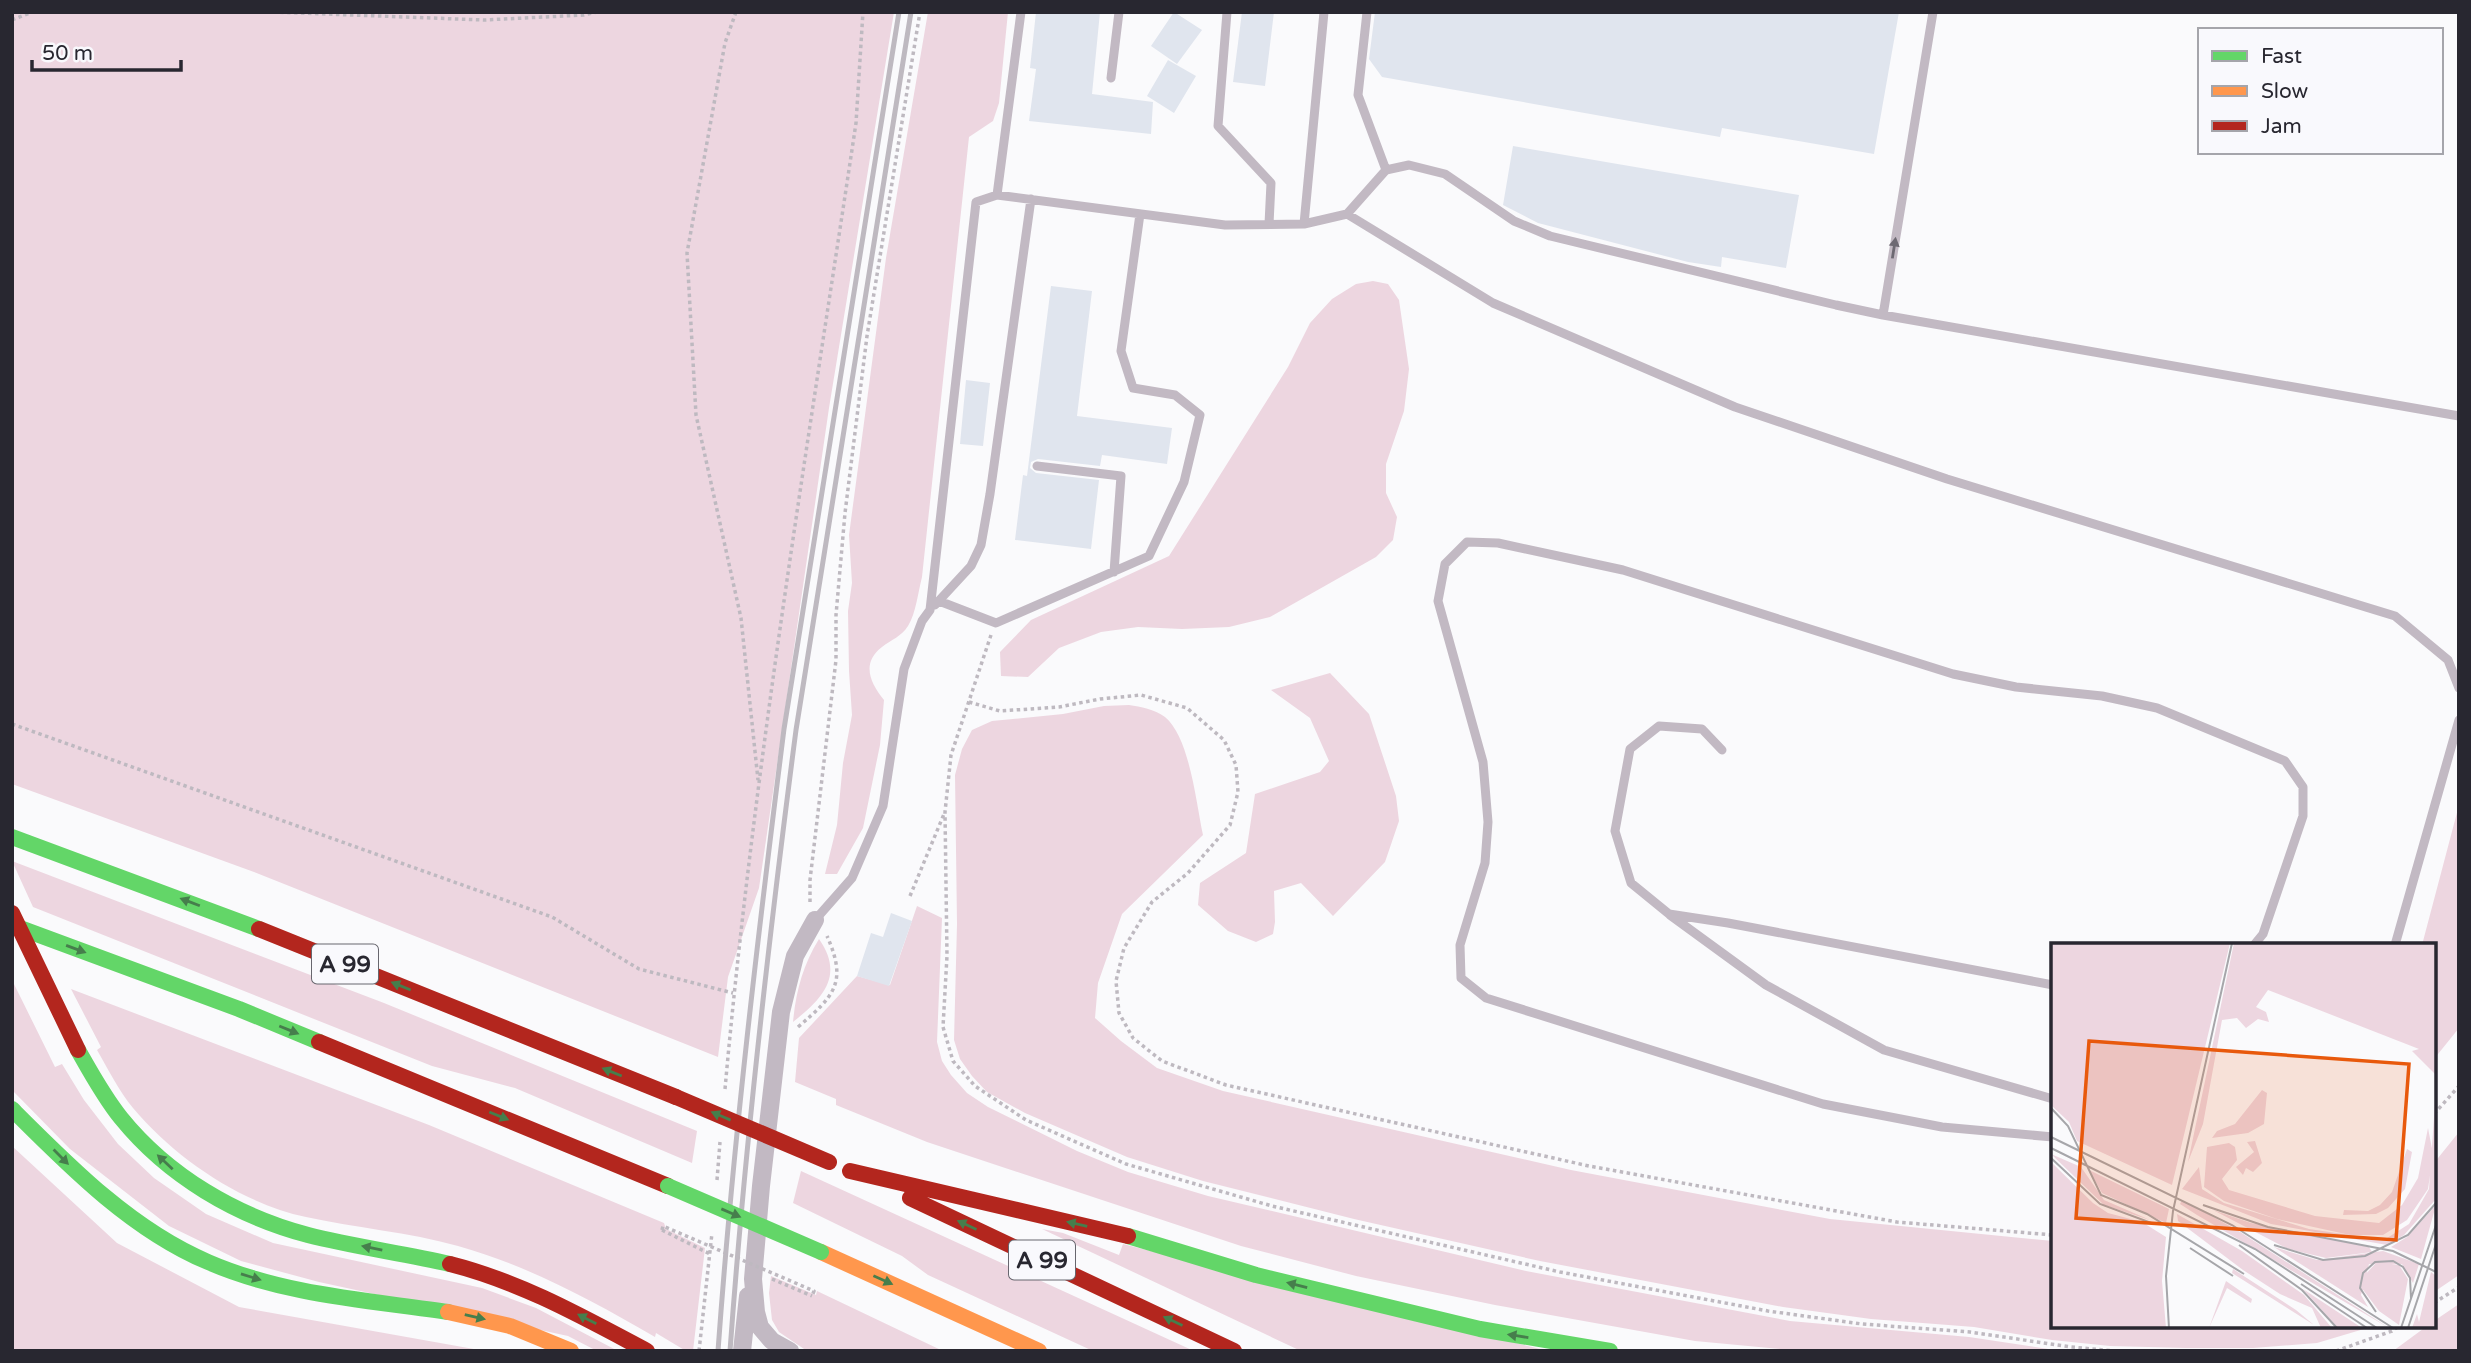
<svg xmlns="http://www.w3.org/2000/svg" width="2471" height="1363" font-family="'Varela Round',sans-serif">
<rect width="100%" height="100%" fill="#fafafc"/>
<path fill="#edd6e0" d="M12,12H894L829,408L759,888L728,977L718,1057L254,872L12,784Z
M928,12H1008L999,103L993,121L969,137L922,577C918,592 916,613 908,626C901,637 892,639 882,647C861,663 870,683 884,700L880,745L863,828L837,874H825L837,825L843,763L852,715L849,671L848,611L852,583L849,535L886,258Z
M1373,281L1388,284L1399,300L1409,369L1404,411L1386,464V493L1397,517L1393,540L1376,557L1270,617L1229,627L1182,629L1138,627L1101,632L1059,648L1028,677L1001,676L1000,652L1031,620L1169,556L1288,367L1310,323L1332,299L1356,284Z
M1330,673L1369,714L1396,796L1399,821L1385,862L1333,916L1301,883L1274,891L1275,922L1273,934L1256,942L1228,931L1198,905L1200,883L1246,853L1255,794L1320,772L1329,761L1310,718L1271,690Z
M1129,705C1141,707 1154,709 1165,717C1190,738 1196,803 1203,835L1122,914L1098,983L1095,1018L1121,1041L1157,1068L1223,1091L1571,1170L1830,1219L2053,1241V1326H2374L2317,1343L2253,1348H2186L2110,1346L2052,1340L1974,1327L1871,1319L1783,1307L1540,1261L1354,1219L1203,1181L1127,1157L1025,1113L987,1092L972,1076L960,1059L954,1040L957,924L955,775L962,749L972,730L992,721L1063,714L1104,706Z
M2459,805V1028L2434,1059V945H2422Z
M12,861L384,1003L697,1131L692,1163L515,1088L432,1066L33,907Z
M917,906L942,918L937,1042L942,1061L951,1075L967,1093L988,1107L1077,1151L1128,1172L1208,1196L1526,1271L1790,1321L1969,1337L2062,1351H1800L1695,1341L1495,1305L1356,1276L1241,1246L927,1142L836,1105V1099L795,1082L799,1038L857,976L890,985Z
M819,939C845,976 822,999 793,1022C796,991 803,965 819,939Z
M12,980L55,1067L62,1064L84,1100L118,1144L154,1178L206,1214L273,1243L482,1288L536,1308L618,1351H597L568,1336L319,1282L241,1261L169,1226L70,1149L12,1090Z
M71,989L429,1125L664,1223L666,1229L705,1248L693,1351H686L656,1333L655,1337C591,1300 529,1266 458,1246C408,1232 356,1228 306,1217C241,1203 176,1159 133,1108C119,1091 108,1069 97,1050L101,1047Z
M2459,1132V1275L2434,1292V1163Z
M12,1146L117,1243L239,1307L485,1351H12Z
M801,1171L1194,1351H1093L928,1275L902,1256L793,1203Z
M1042,1229L1063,1233L1119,1255L1123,1244L1548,1351H1301Z
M771,1276L816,1295L817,1291L943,1351H807L779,1332L772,1320L769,1293Z
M2459,1304V1351H2393L2427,1326H2434V1321Z"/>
<path fill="#e0e5ee" d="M1036,12H1100L1092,94L1153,102L1151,134L1029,121L1036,69L1030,68Z
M1174,12L1202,30L1177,64L1151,46Z
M1242,12H1274L1265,86L1233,82Z
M1375,12H1899L1874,154L1722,128L1720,137L1382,77L1369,59Z
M1168,60L1196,76L1174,113L1147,96Z
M1513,146L1799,195L1786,268L1722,257L1721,267L1688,262L1538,223L1503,205Z
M1051,286L1092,291L1077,416L1172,428L1167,464L1102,455L1100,466L1038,459L1031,462L1030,468L1036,473L1099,480L1091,549L1015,540L1023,475L1027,476Z
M966,380L990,383L983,446L960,444Z
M891,913L912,921L889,986L857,976L871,933L883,937Z"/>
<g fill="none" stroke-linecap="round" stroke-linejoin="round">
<path stroke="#beb9c0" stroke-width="3.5" stroke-dasharray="3.5 3.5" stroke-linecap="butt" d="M273,12L484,20L584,15L597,12
M736,12L725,43L687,253L696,415L741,618L758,780
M12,20L32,12
M991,635L951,755L945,812L947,956L943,1027L953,1061L975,1086L1026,1120L1126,1164L1272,1206L1560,1272L1768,1311L1862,1324L1970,1332L2071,1347L2115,1351
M969,702L1000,711L1059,707L1100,699L1141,695L1187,708L1224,740L1236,765L1238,792L1230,825L1188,873L1152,902L1124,948L1116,981L1119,1013L1133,1038L1162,1061L1226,1085L1589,1166L1897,1222L2053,1235
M12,724L552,917L639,969L733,993
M910,896L944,814
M810,902V880L836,660V615L845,513L867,336L920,12
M798,1027C834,996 848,983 827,936
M725,1089C754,766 808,444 856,123L863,12
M2434,1114L2459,1086
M717,1180L720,1142
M662,1230L710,1254
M772,1279L812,1296
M2434,1303L2459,1287
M699,1351L712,1233
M2336,1351L2392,1331L2399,1326"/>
<path stroke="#c2b9c3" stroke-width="9" d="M1227,12L1218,126L1271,183L1269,224
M1367,12L1358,95L1386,170
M1111,78L1119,12
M997,195L1021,12
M1347,214L1493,303L1735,407L1947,479L2395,616L2448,660L2459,688
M1304,224L1324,12
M1883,315L1933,12
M1037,466L1121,476L1114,572
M939,601L996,623L1149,556L1184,482L1200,415L1175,395L1133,388L1121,351L1140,214
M935,605L971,566L981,545L990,494L1031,199
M1722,750L1702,729L1659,726L1630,749L1615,831L1631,883L1669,914L1728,923L2053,985
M1670,915L1766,985L1884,1050L2053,1099
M815,920L852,878L883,806L904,669L922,621L930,610L976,202L997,195L1225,225L1304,224L1347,214L1386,170L1409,165L1445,174L1514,221L1550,236L1836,305L1883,315L2459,416
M2395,945L2459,720
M2053,1137L1942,1127L1823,1104L1486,998L1461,978L1460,945L1485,863L1488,822L1483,762L1438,601L1445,564L1467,542L1498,543L1623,570L1953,674L2016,687L2102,696L2157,708L2285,761L2303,787V816L2263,934L2254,945"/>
<path stroke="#c2b9c3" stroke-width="18" d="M742,1351L748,1296
M790,1351L772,1341L760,1327L756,1312L753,1279L761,1186L781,1012L795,956L815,920"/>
<path stroke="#63d668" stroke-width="16" d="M12,837L259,929
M12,925L239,1009L319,1042
M78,1050C91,1073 104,1097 121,1118C168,1176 236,1216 308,1235C355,1247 403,1253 450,1264
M12,1109C70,1167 132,1230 208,1262C284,1295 367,1300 448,1312
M1128,1236L1256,1275L1480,1329L1610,1351"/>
<path stroke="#ff974d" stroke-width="16" d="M821,1252L1039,1351
M448,1312L510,1326L571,1351"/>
<path stroke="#b3261e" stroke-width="16" d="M259,929L676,1097
M319,1042L668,1186
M850,1171L1128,1236
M910,1198L1234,1351
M450,1264C521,1282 583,1317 647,1351"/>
<path stroke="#beb9c0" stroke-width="5" d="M718,1351C733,1143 758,935 784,729L899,12
M730,1351C745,1144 769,936 796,730L911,12"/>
<path stroke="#beb9c0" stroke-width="3.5" stroke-dasharray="3.5 3.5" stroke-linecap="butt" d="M662,1230L663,1226L814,1291L812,1296"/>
<path stroke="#63d668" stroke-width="16" d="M668,1186L821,1252"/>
<path stroke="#b3261e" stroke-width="16" d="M12,913L78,1050
M676,1097L829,1162"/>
</g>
<defs><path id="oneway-solid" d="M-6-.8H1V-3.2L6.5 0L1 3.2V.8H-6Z" transform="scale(1.75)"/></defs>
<use fill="#6d6972" href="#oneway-solid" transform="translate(1894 248) rotate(-81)"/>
<g fill="#467e4c">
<use href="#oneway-solid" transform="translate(190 902) rotate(-159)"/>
<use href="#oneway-solid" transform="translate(76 949) rotate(20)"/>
<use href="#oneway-solid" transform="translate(401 986) rotate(-158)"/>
<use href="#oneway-solid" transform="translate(289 1030) rotate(22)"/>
<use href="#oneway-solid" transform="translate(612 1072) rotate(-158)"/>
<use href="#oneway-solid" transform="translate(499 1116) rotate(22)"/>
<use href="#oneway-solid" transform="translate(721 1116) rotate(-157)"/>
<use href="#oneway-solid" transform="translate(61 1157) rotate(45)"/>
<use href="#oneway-solid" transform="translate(165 1162) rotate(-137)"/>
<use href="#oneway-solid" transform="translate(731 1213) rotate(23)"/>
<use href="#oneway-solid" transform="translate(1077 1224) rotate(-167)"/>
<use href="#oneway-solid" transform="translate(967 1225) rotate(-155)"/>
<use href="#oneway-solid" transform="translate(372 1248) rotate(-169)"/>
<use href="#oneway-solid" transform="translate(251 1277) rotate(17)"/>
<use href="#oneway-solid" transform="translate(883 1280) rotate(24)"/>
<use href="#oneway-solid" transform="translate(1297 1285) rotate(-166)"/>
<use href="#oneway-solid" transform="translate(475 1317) rotate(13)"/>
<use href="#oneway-solid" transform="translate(587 1319) rotate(-153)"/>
<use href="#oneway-solid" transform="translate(1173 1321) rotate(-155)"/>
<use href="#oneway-solid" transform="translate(1518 1336) rotate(-171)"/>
</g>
<g text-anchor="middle" stroke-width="5" stroke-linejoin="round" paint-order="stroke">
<g fill="#f9f9fd" stroke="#67666e" stroke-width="2">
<rect x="312" y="944.5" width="66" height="39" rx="5"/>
<rect x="1009" y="1240.5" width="66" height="39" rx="5"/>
</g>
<g font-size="23" font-weight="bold" fill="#282730">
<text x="345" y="972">A 99</text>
<text x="1042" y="1268">A 99</text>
</g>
</g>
<g transform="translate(2051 943)">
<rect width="385" height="385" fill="#fafafc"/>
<path d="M0,0H179L121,242L26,198L18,179L0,162ZM183,0H385V132L361,108L368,106L217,47L205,64L215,69L218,79L207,76L195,85L186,75L171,77L152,181L137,219ZM385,146V256L353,292L336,302L220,281L131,246L148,224L151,246L173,260L258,286L333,297L358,281L378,246ZM211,147L216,150L213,181L197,190L161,195L166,188L184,181ZM377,185L382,211L377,246L356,277L332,292H299L226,276L173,258L153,244L156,204L178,200L184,204L186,217L171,236L178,247L264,273L328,280L351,262L367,235ZM204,198L211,220L202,229L195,225L192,232L185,224L203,209L196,199ZM356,206L361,209L354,246L337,265L325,271L292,272L293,267L317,268L329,262L341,249ZM0,211L30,224L53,257L99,277L53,262ZM0,219L42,260L57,270L91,279L115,294L111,338L115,385H0ZM38,227L118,266L115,280L51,250ZM131,257L186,287L338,385L146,272L129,261ZM385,262L370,316L340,304L356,294ZM162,267L200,280L318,304L321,309L275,315L237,306ZM126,271L191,308L253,352L281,385H270L261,365L229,351L192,327L127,278ZM223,304L266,317L332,308L368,321L362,340L351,321H318L310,352L317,364ZM326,319L348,322L357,336L348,382L328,368L310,344L312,334ZM182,326L245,367L263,382L181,330ZM380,329L385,333V385H361L366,371L368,379ZM175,338L201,356L200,360L176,345L158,385ZM252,346L311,385H287Z" fill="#edd6e0"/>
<path fill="none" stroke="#a6a6aa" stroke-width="2" d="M0,165L17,183L50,252L96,271L193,331M0,194L181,282L342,385M0,205L204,306L326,385M0,215L49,261L103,281M152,262L217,284L342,308L385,329M188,302L251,347L286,385M223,302L272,317L314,313L357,292L385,260M139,305L182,333M250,341L316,385M325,369L309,345L312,330L324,319L342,318L352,324L359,335L360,355M118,385L115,333L122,268L181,0M350,385L385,282M357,385L385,301"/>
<path fill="#e8590c" fill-opacity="0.15" stroke="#e8590c" stroke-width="3.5" d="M38,98L358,121L345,297L25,275Z"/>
<rect width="385" height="385" fill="none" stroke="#282730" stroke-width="3.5"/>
</g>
<rect width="2471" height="1363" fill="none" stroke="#282730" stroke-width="28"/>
<rect x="2198" y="28" width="245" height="126" fill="#f9f9fd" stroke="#a5a5ab" stroke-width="2"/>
<rect x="2212" y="51" width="35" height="10" fill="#63d668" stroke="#a5a5ab" stroke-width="2"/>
<text x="2261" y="63" font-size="21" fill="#282730">Fast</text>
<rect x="2212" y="86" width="35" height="10" fill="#ff974d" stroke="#a5a5ab" stroke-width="2"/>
<text x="2261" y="98" font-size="21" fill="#282730">Slow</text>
<rect x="2212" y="121" width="35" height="10" fill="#b3261e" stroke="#a5a5ab" stroke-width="2"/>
<text x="2261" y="133" font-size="21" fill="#282730">Jam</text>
<path d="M32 60v10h149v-10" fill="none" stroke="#282730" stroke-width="3.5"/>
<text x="42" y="60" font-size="21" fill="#282730" stroke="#f9f9fd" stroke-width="5" paint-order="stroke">50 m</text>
</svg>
